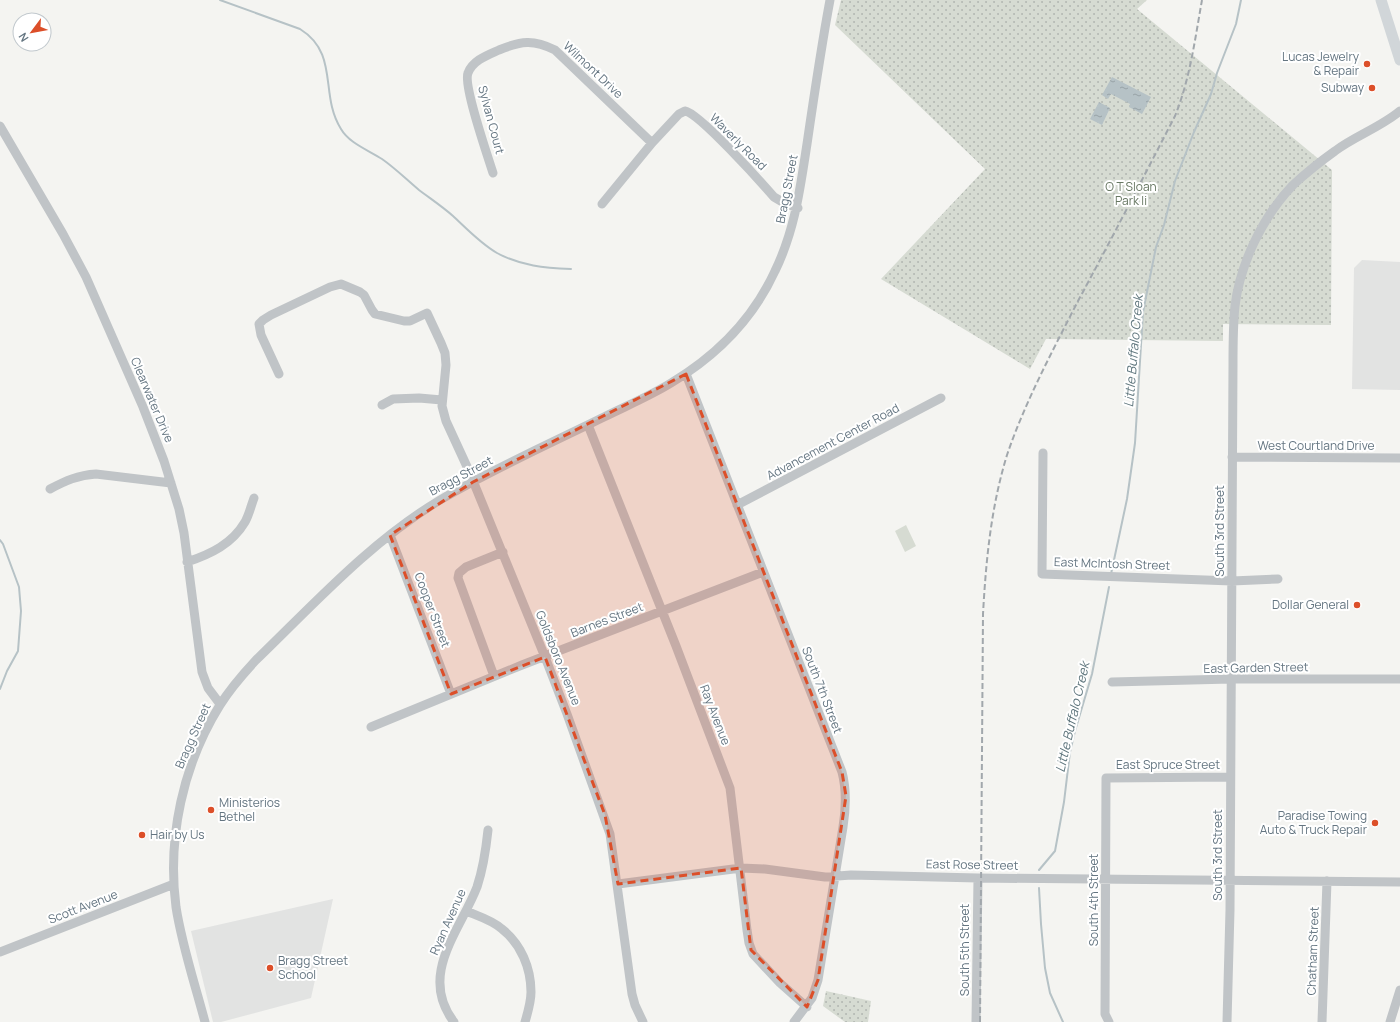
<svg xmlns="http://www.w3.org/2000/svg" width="1400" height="1022" font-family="Manrope,sans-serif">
<defs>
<pattern id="park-dots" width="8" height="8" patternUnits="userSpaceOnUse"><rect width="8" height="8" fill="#d6dbd2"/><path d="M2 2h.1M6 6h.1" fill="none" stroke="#b1b6b0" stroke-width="1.8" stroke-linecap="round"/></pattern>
<pattern id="water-ripples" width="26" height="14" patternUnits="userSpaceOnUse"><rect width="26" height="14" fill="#b6c2c6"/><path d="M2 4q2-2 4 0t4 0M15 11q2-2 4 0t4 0" fill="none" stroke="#98a2a6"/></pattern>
</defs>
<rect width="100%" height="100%" fill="#f4f4f1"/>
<path fill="#e2e3e2" d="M1362,260L1400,262V390L1352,389L1354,268Z
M333,899L311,998L221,1022H213L191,931Z"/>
<path fill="#d6dbd2" d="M906,525L916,546L905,552L895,531Z"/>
<path fill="url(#park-dots)" d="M841,0H1147L1137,9L1332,170L1331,325L1223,324V341L1046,339L1030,369L881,279L985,169L835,25Z
M826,991L871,1001L868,1022H845L823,1006Z"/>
<path fill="url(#water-ripples)" d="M1112,77L1151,97L1142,114L1129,107L1130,104L1111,94L1108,99L1102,95Z
M1099,102L1110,108L1102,125L1090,119Z"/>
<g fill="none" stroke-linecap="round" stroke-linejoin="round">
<path stroke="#b6c2c6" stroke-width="2" d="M220,0L300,29C340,54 319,94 341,129C349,143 368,150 382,159C395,168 407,180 419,190C431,199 443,207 453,216C467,229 481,244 497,253C521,266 545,268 571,269
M0,540L3,544L19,587L21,611L18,651L7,671L0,689
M1111,574L1127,499L1135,443L1143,312L1156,247L1164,225L1175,181L1194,132L1211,94L1217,73L1236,24L1241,0
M1039,870L1055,851L1064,802L1070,752L1075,731L1092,674L1109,587
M1039,888L1041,924L1045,968L1050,993L1063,1022"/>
<path stroke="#c0c4c7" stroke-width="9" d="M0,126L63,234L86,277L143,407L164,461L179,509L184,533L202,672L208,688L220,704
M493,173C488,157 463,85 468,73C473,60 488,55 499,50C521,41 533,39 555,50L652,143
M602,204L652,143L679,114L685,111C699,113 761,182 774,197L786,204L798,208
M279,374L261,335L259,324L263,320L271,315L330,287L341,284L360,292L364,295L372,310L375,314L404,321H410L427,313L441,343L445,353L446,365L442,406L446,421L469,471L545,657L567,714L610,834L632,994L635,1005L643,1022
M686,374L842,772C847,791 846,808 843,827L818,980L812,998L794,1022
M382,405L393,399L419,398L442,400
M588,425L676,646L730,788L747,930L749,943L753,954L780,983L807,1007
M1043,453L1042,574L1232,581L1278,579
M1232,457L1400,458
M50,489C65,481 78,475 96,474L171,483
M737,505L941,398
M390,535L451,694
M187,562C211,554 232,544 245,522C249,515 251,506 254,498
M494,676L458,578L459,573L466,567L503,552
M1112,682L1231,679H1400
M371,727L522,665L763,572
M618,884L741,868L765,869L825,877L851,875L978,878L1400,882
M466,911C478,916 492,920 502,929C521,944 531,968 531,992C531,1002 528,1012 525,1022
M0,952L174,884
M205,1022C195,984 182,946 176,907C167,838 183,764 220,705C230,689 243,674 256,660C314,604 370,542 440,500C493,469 549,444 604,417C626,406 650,396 671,383C716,356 753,319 775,271C795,230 800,189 807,144C814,96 821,48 830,0
M454,1022C418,975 460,931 477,887C483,869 486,849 488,830
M976,1022L978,878
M1109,1022L1105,1014L1106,778L1230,777
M1227,1022L1230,910L1233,364C1233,345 1233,325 1235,306C1240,264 1263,216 1293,185C1306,173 1321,161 1335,151C1355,136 1381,127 1400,111
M1322,1022L1327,881
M1390,1022L1400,990"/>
<path stroke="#d1d6d9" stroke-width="11" d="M1381,0L1400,60"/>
<path stroke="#a1a7ac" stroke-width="2" stroke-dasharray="6 3" stroke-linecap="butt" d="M980,1022L983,614C986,560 991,507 1007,455C1025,402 1052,352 1078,301C1111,240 1143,178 1175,116C1190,79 1195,39 1202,0"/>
</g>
<path fill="#dc4f29" fill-opacity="0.2" stroke="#dc4f29" stroke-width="3" stroke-dasharray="8 5" stroke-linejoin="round" d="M686,374L842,772L846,796L818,980L807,1007L751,950L741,868L618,884L605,815L545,657L451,694L390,535L473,482Z"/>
<g fill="#dc4f29" stroke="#fff" stroke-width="1.5">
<circle cx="1367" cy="64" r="4"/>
<circle cx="1372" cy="88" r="4"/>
<circle cx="1357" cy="605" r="4"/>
<circle cx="211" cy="810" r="4"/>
<circle cx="1375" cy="823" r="4"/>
<circle cx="142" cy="835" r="4"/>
<circle cx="270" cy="968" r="4"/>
</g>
<g text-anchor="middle" stroke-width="4" stroke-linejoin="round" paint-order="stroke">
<g font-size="12" fill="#647581" stroke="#fff" text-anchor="end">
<text x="1359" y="61">Lucas Jewelry<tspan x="1359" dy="14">&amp; Repair</tspan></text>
<text x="1364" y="92">Subway</text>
<text x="1349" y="609">Dollar General</text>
<text x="219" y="807" text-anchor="start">Ministerios<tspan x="219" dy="14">Bethel</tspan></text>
<text x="1367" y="820">Paradise Towing<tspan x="1367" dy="14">Auto &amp; Truck Repair</tspan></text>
<text x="150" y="839" text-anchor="start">Hair by Us</text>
<text x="278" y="965" text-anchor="start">Bragg Street<tspan x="278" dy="14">School</tspan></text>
</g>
<g font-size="12" fill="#647581" stroke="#fff">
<text transform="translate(593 70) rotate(43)" y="4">Wilmont Drive</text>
<text transform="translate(491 120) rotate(75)" y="4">Sylvan Court</text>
<text transform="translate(738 142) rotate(45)" y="4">Waverly Road</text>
<text transform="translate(787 189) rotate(-79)" y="4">Bragg Street</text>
<text transform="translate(152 400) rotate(67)" y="4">Clearwater Drive</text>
<text transform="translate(833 442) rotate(-28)" y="4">Advancement Center Road</text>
<text x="1316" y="450">West Courtland Drive</text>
<text transform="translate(461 476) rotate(-28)" y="4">Bragg Street</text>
<text transform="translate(1220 531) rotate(-90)" y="4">South 3rd Street</text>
<text transform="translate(1112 564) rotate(2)" y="4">East McIntosh Street</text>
<text transform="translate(432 610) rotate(69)" y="4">Cooper Street</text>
<text transform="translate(607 620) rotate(-21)" y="4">Barnes Street</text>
<text transform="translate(558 658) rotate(68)" y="4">Goldsboro Avenue</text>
<text transform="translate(1256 668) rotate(-1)" y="4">East Garden Street</text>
<text transform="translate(822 690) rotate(69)" y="4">South 7th Street</text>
<text transform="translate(715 715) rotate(69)" y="4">Ray Avenue</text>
<text transform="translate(193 736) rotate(-66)" y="4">Bragg Street</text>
<text x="1168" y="769">East Spruce Street</text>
<text transform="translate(1218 855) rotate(-90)" y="4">South 3rd Street</text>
<text transform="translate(972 865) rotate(1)" y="4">East Rose Street</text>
<text transform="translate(1094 900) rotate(-90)" y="4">South 4th Street</text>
<text transform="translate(83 907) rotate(-21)" y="4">Scott Avenue</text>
<text transform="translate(448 922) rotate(-66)" y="4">Ryan Avenue</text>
<text transform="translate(965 950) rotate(-90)" y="4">South 5th Street</text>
<text transform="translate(1313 951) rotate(-88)" y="4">Chatham Street</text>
</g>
<g font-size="12" fill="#687863" stroke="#fff">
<text x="1131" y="191">O T Sloan<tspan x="1131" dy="14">Park Ii</tspan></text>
</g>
<g font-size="13" font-style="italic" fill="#60777e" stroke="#fff">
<text transform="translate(1133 351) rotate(-85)" y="5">Little Buffalo Creek</text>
<text transform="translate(1072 717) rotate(-77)" y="5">Little Buffalo Creek</text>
</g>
</g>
<g transform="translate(32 32) rotate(238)"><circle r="19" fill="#ffffff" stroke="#c1c8cd"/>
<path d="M0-3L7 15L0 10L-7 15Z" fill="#dc4f29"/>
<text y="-6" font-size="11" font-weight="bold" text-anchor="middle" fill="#647581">N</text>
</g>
</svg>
